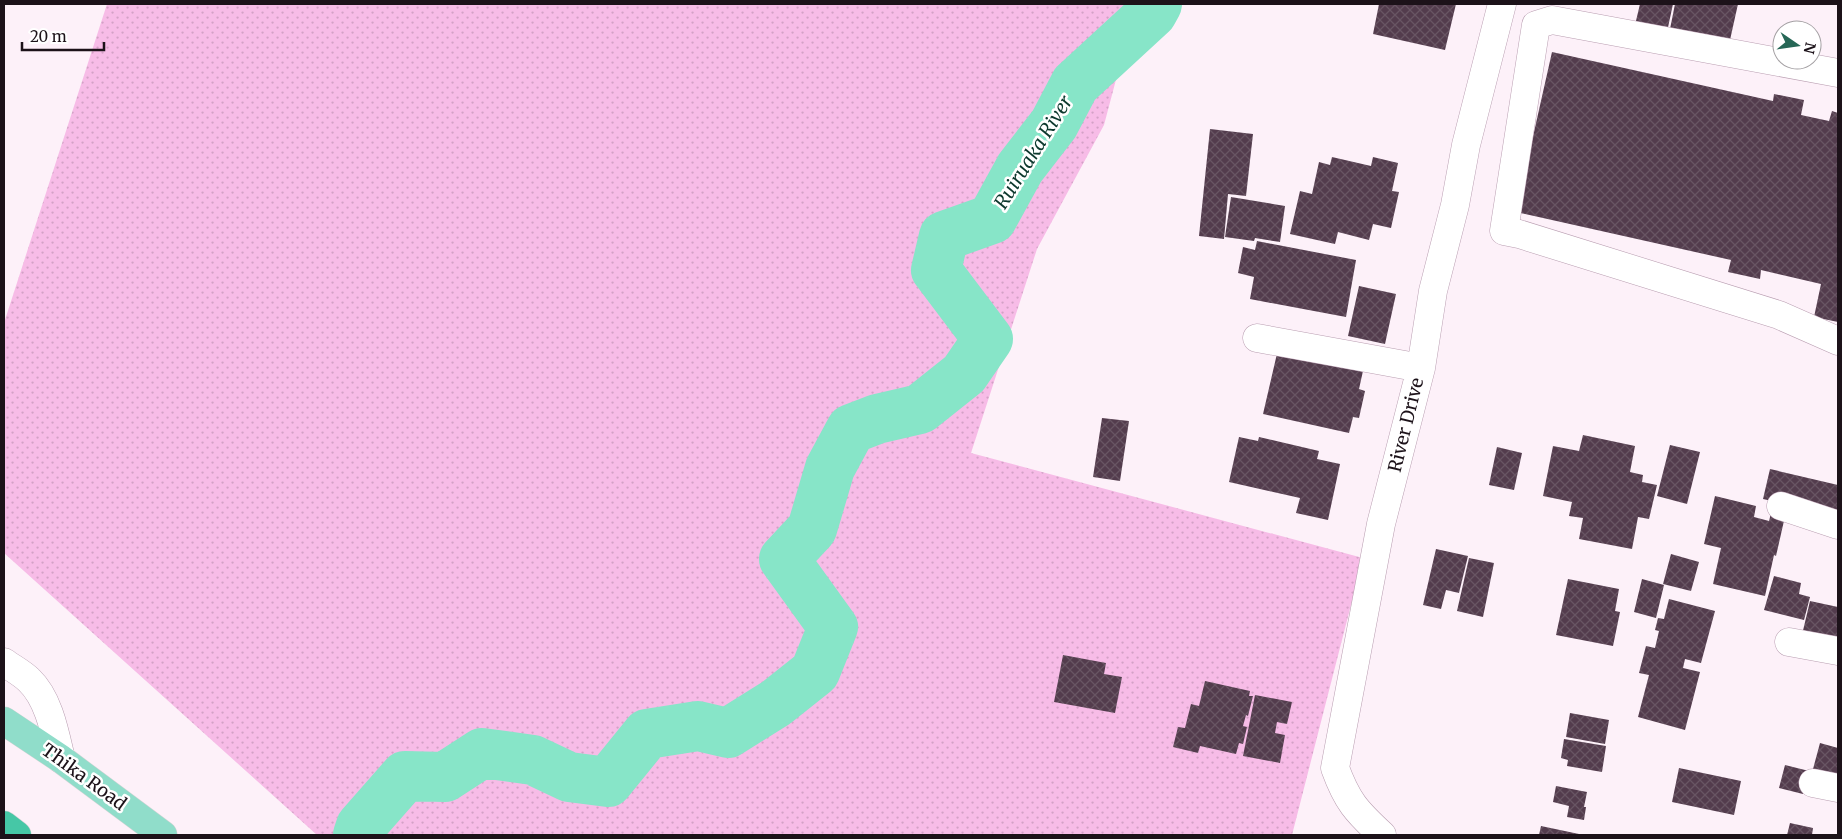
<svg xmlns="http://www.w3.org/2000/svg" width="1842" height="839" font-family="Merriweather,serif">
<defs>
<pattern id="grass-dots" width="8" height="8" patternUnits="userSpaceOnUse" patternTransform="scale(1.25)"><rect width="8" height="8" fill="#f7bce7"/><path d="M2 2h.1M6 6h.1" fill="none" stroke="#d3a1c6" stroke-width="1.8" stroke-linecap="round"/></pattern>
<pattern id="building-cross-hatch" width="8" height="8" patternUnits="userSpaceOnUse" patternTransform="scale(1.25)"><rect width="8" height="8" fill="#533c4d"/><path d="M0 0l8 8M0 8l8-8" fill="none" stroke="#685563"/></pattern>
</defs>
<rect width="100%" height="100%" fill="#fdf1f9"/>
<path fill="url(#grass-dots)" d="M107,4H1136L1104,125L1037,249L971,453L1363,558L1292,835H317L4,553V323Z"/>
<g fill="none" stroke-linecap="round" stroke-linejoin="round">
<path stroke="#87e5c8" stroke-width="50" d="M358,835L361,826L405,776L445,777L482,753L533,760L569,777L608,782L647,734L698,726L728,733L776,703L815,672L833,627L784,559L812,529L830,468L851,429L877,419L920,409L964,374L988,339L936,270L944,236L992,219L1020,168L1054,124L1075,84L1152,13L1157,4"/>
</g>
<path fill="url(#building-cross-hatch)" d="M1379,4H1456L1445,50L1373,34Z
M1640,4H1673L1667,32L1635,25Z
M1675,4H1738L1730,40L1670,29Z
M1552,52L1773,101L1774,94L1804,100L1801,115L1829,121L1832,111L1838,113V322L1814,317L1821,284L1761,270L1760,279L1728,272L1731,260L1516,212Z
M1210,129L1253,134L1246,196L1228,194L1224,239L1199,236Z
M1332,157L1371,166L1373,157L1398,163L1392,191L1399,192L1391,228L1373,224L1369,240L1338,232L1335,244L1290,234L1300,191L1312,194L1319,162L1330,165Z
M1231,197L1285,206L1280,242L1255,238L1254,241L1225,237Z
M1257,241L1356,260L1346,317L1250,299L1254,277L1238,273L1243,247L1255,250Z
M1359,286L1396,294L1385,344L1348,336Z
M1279,345L1363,371L1359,389L1365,391L1359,418L1353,417L1349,433L1263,414Z
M1102,418L1129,421L1120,481L1093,477Z
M1583,435L1635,446L1630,472L1643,475L1642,482L1657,485L1649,519L1638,517L1632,549L1579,539L1583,518L1569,516L1572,502L1543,496L1553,446L1579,451Z
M1239,437L1258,441L1259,437L1319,451L1317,459L1340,464L1328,520L1296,513L1300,498L1229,482Z
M1670,445L1700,452L1687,504L1657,496Z
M1497,447L1522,453L1514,490L1489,485Z
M1770,469L1838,485V516L1763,499Z
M1715,496L1756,506L1754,517L1769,521L1772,509L1786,512L1776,556L1774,555L1765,596L1713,584L1721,548L1704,544Z
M1436,549L1468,556L1459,593L1446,590L1441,609L1423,605Z
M1671,554L1699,562L1691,591L1663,584Z
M1469,558L1494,563L1483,617L1457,611Z
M1774,576L1801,583L1799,594L1810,597L1804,620L1764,610Z
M1568,579L1619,589L1615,611L1620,612L1613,646L1556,635Z
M1642,579L1664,585L1656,618L1634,612Z
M1669,599L1715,611L1701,663L1685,659L1683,668L1700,672L1685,730L1638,717L1649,675L1639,673L1646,646L1655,648L1659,631L1655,630L1658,618L1664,619Z
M1810,601L1838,607V624L1828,622L1838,624V648L1801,639Z
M1063,655L1106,663L1104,674L1122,677L1115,713L1054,702Z
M1205,681L1250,691L1249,696H1253L1248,716L1246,715L1243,726L1247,727L1243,744L1239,743L1236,754L1200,746L1198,753L1173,747L1178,727L1185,728L1191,704L1199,706Z
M1255,695L1292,702L1287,724L1277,722L1275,733L1285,735L1280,763L1243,756Z
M1570,713L1609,720L1605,744L1566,737Z
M1564,739L1606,746L1602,772L1567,766L1568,760L1561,758Z
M1820,743L1838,748V775L1813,769Z
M1785,765L1809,771L1803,794L1779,788Z
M1679,768L1741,781L1734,815L1672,802Z
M1556,786L1587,792L1584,807H1586L1584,820L1567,817L1569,806L1553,802Z
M1790,823L1813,828L1812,835H1787Z
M1541,826L1579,834V835H1539Z"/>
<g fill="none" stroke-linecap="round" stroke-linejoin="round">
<g stroke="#b99eb1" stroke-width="29">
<path id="minor" d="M1838,73L1552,20L1536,25L1504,231L1519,234L1779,315L1838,341
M1257,338L1421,368
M1781,506L1838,525
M1789,642L1838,651
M4,662C12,668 22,673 29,680C49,699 55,733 61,759
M1813,783L1838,788
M1382,835C1356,811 1347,801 1335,768L1381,524L1421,368L1433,291L1455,205L1466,145L1502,4"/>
</g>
<g stroke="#d6d4d6" stroke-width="29">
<path id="major" d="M4,721L61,759L163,835"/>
</g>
<g stroke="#d6d4d6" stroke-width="29">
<path id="highway" d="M4,825L17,835"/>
</g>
<use href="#minor" stroke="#fff" stroke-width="28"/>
<use href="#major" stroke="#90ddca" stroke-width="28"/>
<use href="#highway" stroke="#46c7a6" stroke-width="28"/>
</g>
<g text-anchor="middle" stroke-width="5" stroke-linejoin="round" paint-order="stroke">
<g font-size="18" fill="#1c1219" stroke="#fff">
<text transform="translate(1406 425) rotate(-76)" y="6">River Drive</text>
<text transform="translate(84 777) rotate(36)" y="6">Thika Road</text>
</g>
<g font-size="19" font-style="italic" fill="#0c382d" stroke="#fff">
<text transform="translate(1033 152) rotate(-58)" y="7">Ruiruaka River</text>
</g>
</g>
<rect width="1842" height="839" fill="none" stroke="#1c1219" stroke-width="10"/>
<g transform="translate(1797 45) rotate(103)"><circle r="24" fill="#ffffff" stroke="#a4a0a3"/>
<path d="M0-4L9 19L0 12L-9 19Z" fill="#266756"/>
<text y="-8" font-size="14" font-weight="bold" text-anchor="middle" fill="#1c1219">N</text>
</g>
<path d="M22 42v8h82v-8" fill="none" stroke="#1c1219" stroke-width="2.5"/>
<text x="30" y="42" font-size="15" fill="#1c1219" stroke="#ffffff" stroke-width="4" paint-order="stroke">20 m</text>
</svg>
